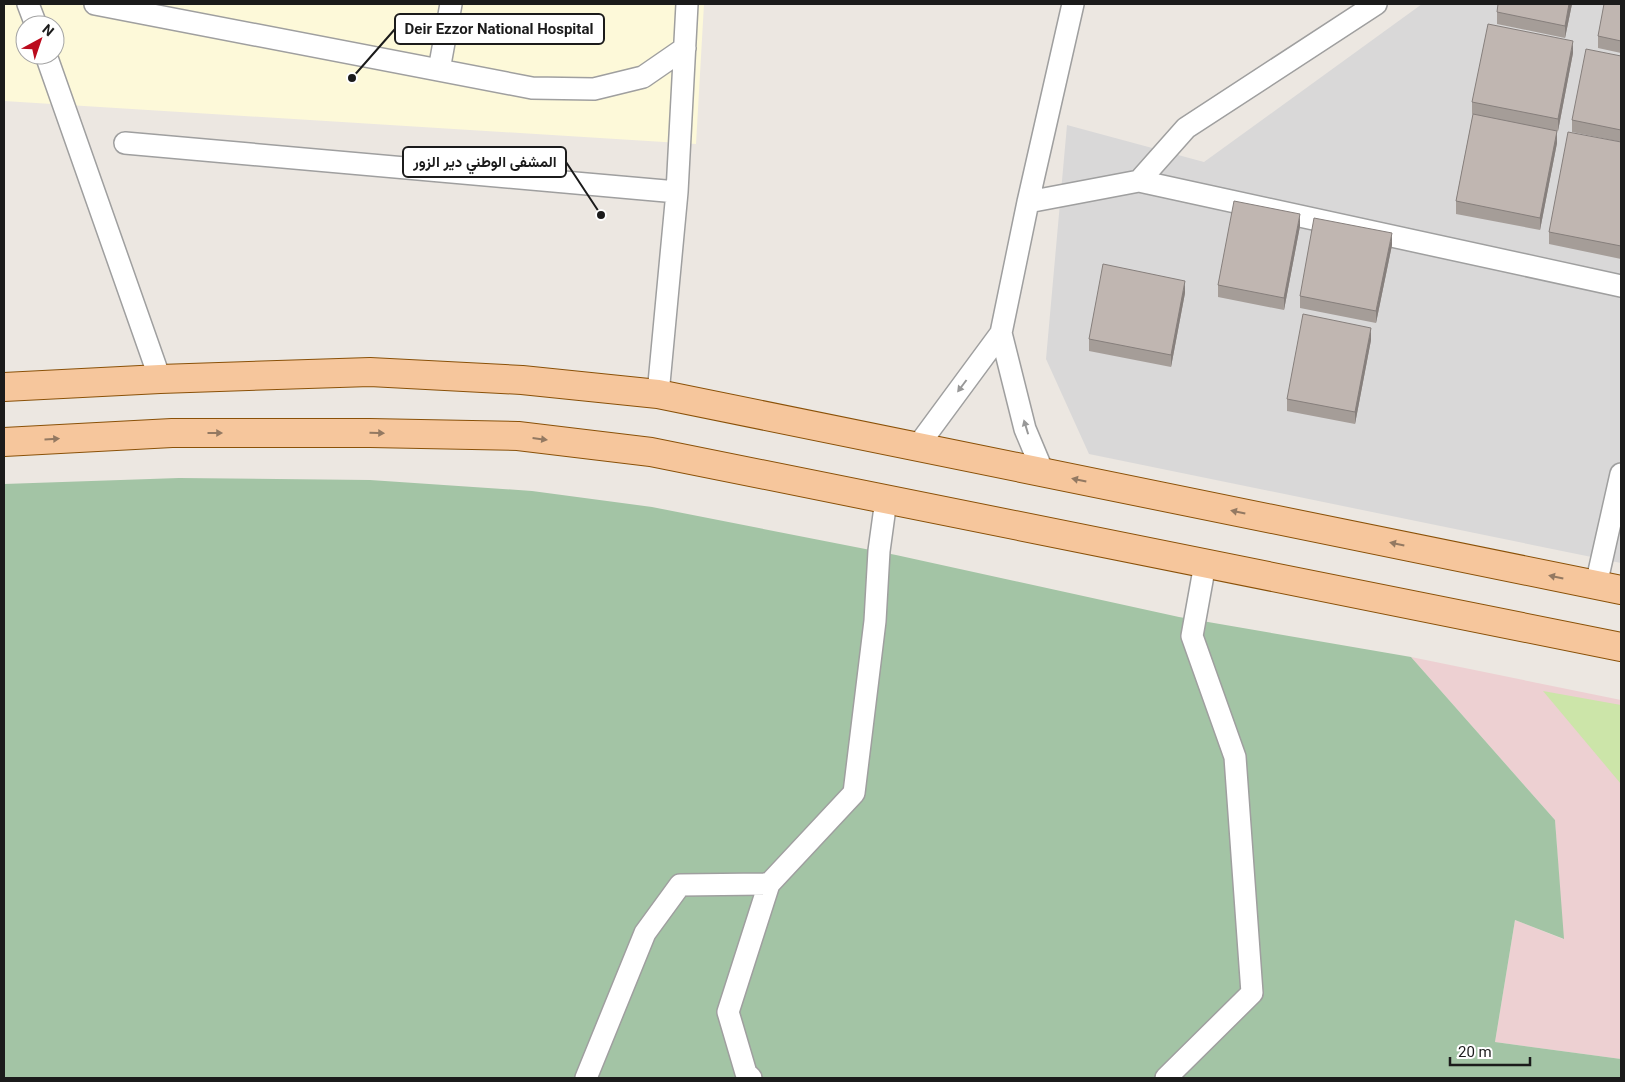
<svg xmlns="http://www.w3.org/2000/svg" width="1625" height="1082" font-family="Roboto,Vazirmatn,sans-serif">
<rect width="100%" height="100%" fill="#ece7e1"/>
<path fill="#d9d8d8" d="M1422,4H1621V563L1089,454L1046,359L1067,125L1204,162Z"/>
<path fill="#edd0d2" d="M1411,657L1621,700V1059L1495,1042L1515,920L1563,939L1555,820Z"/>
<path fill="#fdf9d9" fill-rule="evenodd" d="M4,4H704L696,144L4,101ZM25,25H55V55H25Z"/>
<path fill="#cce5a9" d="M1543,691L1621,705V784Z"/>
<path fill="#a3c4a5" d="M179,478L370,480L532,491L652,507L896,555L1179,617L1411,657L1555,820L1564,939L1515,920L1495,1042L1621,1059V1078H4V484Z"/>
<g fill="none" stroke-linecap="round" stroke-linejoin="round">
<g stroke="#9f9f9f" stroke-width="24">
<path id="minor" d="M28,4L36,25
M95,4L532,88L594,89L643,77L685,48
M46,55L160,379
M439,70L451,4
M125,143L677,192
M1139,181L1186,128L1376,4
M1028,202L1139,181L1621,286
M1001,333L1028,202L1073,4
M658,394L677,192L687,4
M917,447L1001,333L1025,429L1043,472
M1596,585L1621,474
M586,1078L645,933L680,885L769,884L854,793L875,621L879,551L886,500
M751,1078L746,1073L728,1012L769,884
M1166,1078L1252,993L1235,757L1192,636L1205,564"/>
</g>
<g stroke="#8a5108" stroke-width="30">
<path id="primary" d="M4,387L160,379L370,372L522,380L658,394L1621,590
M4,442L172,433H370L518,436L651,452L1621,647"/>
</g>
<use href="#minor" stroke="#fff" stroke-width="21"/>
<use href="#primary" stroke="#f6c69c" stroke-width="28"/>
</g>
<path fill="#a59d98" d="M1572,4L1565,38L1497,24V12Z
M1621,4V53L1598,48V36Z
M1573,53L1558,131H1557V143L1540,230L1456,214V201L1473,114H1472V102Z
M1621,56V142L1572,132V120Z
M1621,142V259L1549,244V232Z
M1300,226L1284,310L1218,297V285Z
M1392,245L1376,323L1300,308V296Z
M1185,293L1171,367L1089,351V339Z
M1371,340L1355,424L1287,411V399Z"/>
<path fill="#867f7c" d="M1569,4H1572L1565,38V26Z
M1573,41V53L1558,131V119Z
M1557,131V143L1540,230V218Z
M1300,214V226L1284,310V298Z
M1392,233V245L1376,323V311Z
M1185,281V293L1171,367V355Z
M1371,328V340L1355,424V412Z"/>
<path fill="#c0b6b1" stroke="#867f7c" d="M1498,4H1569L1565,26L1497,12Z
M1604,4H1621V41L1598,36Z
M1488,24L1573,41L1558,119L1472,102Z
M1586,49L1621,56V130L1572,120Z
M1473,114L1557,131L1540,218L1456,201Z
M1568,132L1621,142V246L1549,232Z
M1234,201L1300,214L1284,298L1218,285Z
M1314,218L1392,233L1376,311L1300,296Z
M1103,264L1185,281L1171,355L1089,339Z
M1303,314L1371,328L1355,412L1287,399Z"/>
<defs><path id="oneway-solid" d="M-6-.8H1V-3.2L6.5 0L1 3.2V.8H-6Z" transform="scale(1.25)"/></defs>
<g fill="#989898">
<use href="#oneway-solid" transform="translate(962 386) rotate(127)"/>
<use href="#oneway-solid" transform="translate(1026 427) rotate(-107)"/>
</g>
<g fill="#937962">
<use href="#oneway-solid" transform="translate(215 433)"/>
<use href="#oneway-solid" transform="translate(377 433) rotate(1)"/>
<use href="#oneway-solid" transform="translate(52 439) rotate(-3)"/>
<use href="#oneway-solid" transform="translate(540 439) rotate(7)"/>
<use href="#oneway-solid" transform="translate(1079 480) rotate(-168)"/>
<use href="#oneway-solid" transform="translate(1238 512) rotate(-168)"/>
<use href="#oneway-solid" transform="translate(1397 544) rotate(-168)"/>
<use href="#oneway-solid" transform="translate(1556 577) rotate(-168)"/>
</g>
<path fill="none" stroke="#1b1b1b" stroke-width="2" d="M352 78L395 29M601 215L566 162"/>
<g fill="#1b1b1b" stroke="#fff" stroke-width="2">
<circle cx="352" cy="78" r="5"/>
<circle cx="601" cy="215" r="5"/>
</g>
<g fill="#fff" stroke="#1b1b1b" stroke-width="2">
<rect x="395" y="14" width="209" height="30" rx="5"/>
<rect x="403" y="147" width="163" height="30" rx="5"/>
</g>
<g font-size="15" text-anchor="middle" font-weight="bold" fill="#1b1b1b">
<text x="499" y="34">Deir Ezzor National Hospital</text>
<text x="485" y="167">المشفى الوطني دير الزور</text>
</g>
<rect width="1625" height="1082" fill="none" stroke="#1b1b1b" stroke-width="10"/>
<g transform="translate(40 40) rotate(40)"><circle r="24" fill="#ffffff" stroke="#a4a4a4"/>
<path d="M0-4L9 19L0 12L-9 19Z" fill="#bb0b1d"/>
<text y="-8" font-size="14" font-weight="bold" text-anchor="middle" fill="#1b1b1b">N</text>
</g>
<path d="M1450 1057v8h80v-8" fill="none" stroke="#1b1b1b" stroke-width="2.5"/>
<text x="1458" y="1057" font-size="15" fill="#1b1b1b" stroke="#ffffff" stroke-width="4" paint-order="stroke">20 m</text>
</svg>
